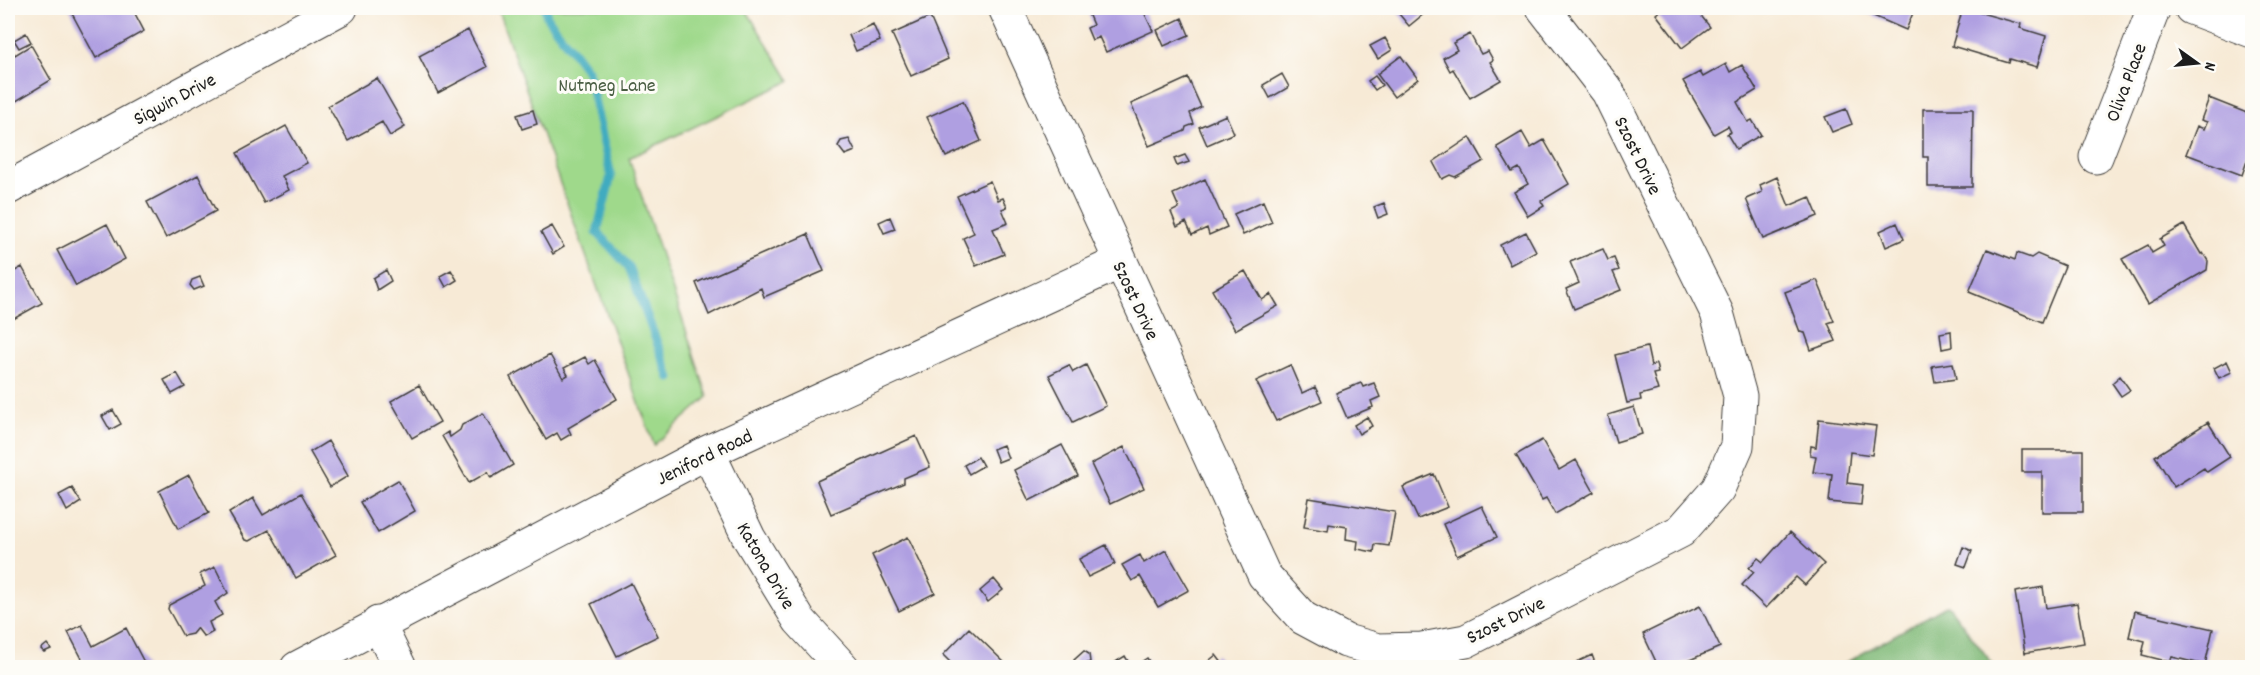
<svg xmlns="http://www.w3.org/2000/svg" width="2260" height="675" font-family="Dekko,sans-serif">
<rect width="100%" height="100%" fill="#fdfcf7"/>
<filter id="ink" filterUnits="userSpaceOnUse"><feTurbulence type="fractalNoise" baseFrequency=".0167" numOctaves="2"/><feDisplacementMap in="SourceGraphic" scale="12" xChannelSelector="R" yChannelSelector="G"/><feConvolveMatrix kernelMatrix="1 2 1 2 8 2 1 2 1" color-interpolation-filters="sRGB"/></filter>
<filter id="wash" filterUnits="userSpaceOnUse"><feTurbulence type="fractalNoise" baseFrequency=".008" numOctaves="4" result="noise"/><feDisplacementMap in="SourceGraphic" scale="24" xChannelSelector="R" yChannelSelector="G"/><feGaussianBlur stdDeviation="1.35" result="paint"/><feColorMatrix in="noise" values="0 0 0 0 0 0 0 0 0 0 0 0 0 0 0 0 0 1.4 0 .05"/><feComposite in="paint" operator="in"/></filter>
<g filter="url(#wash)">
<rect width="100%" height="100%" fill="#f7ead6"/>
<path fill="#9fd98b" stroke="#5e7a54" stroke-width="1.5" d="M497,8H745L790,81L629,158L708,397L654,445Z"/>
<path fill="#7fb977" stroke="#4e6a4a" stroke-width="1.5" d="M1948,605L1995,667H1838Z"/>
<g fill="none" stroke-linecap="round" stroke-linejoin="round">
<path stroke="#41abc0" stroke-width="9" d="M545,8L547,17L588,72L611,176L597,232L629,267L670,378"/>
</g>
<g id="blocks">
<path fill="#af9fe1" d="M69,8H98L100,10L132,8L144,31L96,58Z
M1096,8H1142L1153,31L1106,52L1099,37L1092,40L1087,28L1093,25L1087,11Z
M1394,8H1431L1409,26Z
M1663,8H1695L1710,27L1682,48L1656,14Z
M1855,8H1915L1906,30Z
M1963,8L2021,24L2020,28L2046,36L2037,67L2010,59L2009,63L1952,46Z
M930,17L948,59L911,76L892,34Z
M1182,18L1189,35L1164,46L1157,30Z
M873,24L880,41L856,51L849,35Z
M468,30L487,67L438,93L419,56Z
M26,33L31,42L19,48L14,40Z
M1470,34L1481,54L1488,51L1493,60L1490,62L1501,80L1470,98L1453,69L1450,71L1443,58L1457,50L1453,43Z
M1385,38L1392,50L1378,59L1370,46Z
M8,41L15,55L31,45L51,80L8,106Z
M1401,56L1418,79L1394,97L1377,74Z
M1726,64L1730,72L1742,65L1757,90L1737,102L1748,122L1752,120L1761,135L1736,149L1727,134L1731,132L1728,126L1714,134L1683,81L1700,72L1703,77Z
M1282,74L1289,87L1270,98L1263,85Z
M1375,76L1382,85L1375,90L1368,81Z
M377,78L405,127L390,136L382,122L348,141L328,106Z
M1188,78L1201,107L1190,113L1194,124L1186,127L1185,131L1149,146L1131,104Z
M2209,98L2252,115V147L2242,175L2186,154L2197,126L2204,129L2207,122L2201,120Z
M963,101L981,141L946,157L927,117Z
M1846,109L1852,124L1832,132L1825,117Z
M1923,109H1973L1972,187H1928V157H1923Z
M533,110L537,124L522,129L517,115Z
M1226,115L1234,133L1207,145L1199,127Z
M286,126L307,163L282,176L289,190L264,203L237,153Z
M1522,132L1531,148L1544,140L1569,184L1541,201L1544,206L1528,216L1514,192L1528,184L1519,168L1512,172L1497,147Z
M1470,137L1484,161L1455,177L1450,175L1442,179L1433,162Z
M849,139L855,151L845,155L838,146L841,141Z
M1185,155L1189,162L1177,166L1174,159Z
M198,175L216,211L166,238L147,202Z
M1777,177L1789,206L1810,197L1818,216L1763,239L1746,199L1762,192L1760,185Z
M1205,179L1227,227L1209,235L1207,228L1192,235L1186,222L1177,227L1171,212L1179,208L1173,194Z
M990,181L998,200L1003,198L1007,207L1002,209L1008,223L993,229L1004,254L976,266L963,238L974,233L957,196Z
M1263,201L1272,222L1243,235L1234,214Z
M1384,203L1388,214L1378,218L1374,207Z
M890,217L895,229L884,233L879,222Z
M1897,223L1904,239L1886,247L1880,231Z
M107,224L125,259L76,286L57,250Z
M2184,225L2201,254L2203,253L2208,261L2207,270L2148,304L2122,259L2148,245L2152,253L2164,246L2160,239Z
M552,226L564,247L553,254L541,232Z
M1526,232L1536,251L1510,265L1500,245Z
M808,234L824,271L764,297L761,288L709,315L696,283Z
M1603,249L1608,260L1614,258L1619,270L1613,272L1621,290L1574,309L1566,289L1579,283L1570,262Z
M1987,249L2015,260L2017,253L2031,258L2037,254L2065,266L2042,322L1969,292Z
M22,267L42,303L8,322V275Z
M386,270L391,281L377,290L373,278Z
M451,270L457,280L446,287L440,276Z
M1245,271L1262,300L1271,294L1278,306L1235,330L1212,290Z
M200,277L204,286L194,290L190,285L192,280Z
M1817,280L1834,321L1828,323L1836,341L1811,350L1805,333L1800,332L1785,292Z
M1951,331L1952,347L1942,349L1940,333Z
M1647,347L1651,366L1656,364L1658,373L1653,374L1658,390L1640,395L1641,400L1627,403L1615,355Z
M550,355L563,378L568,375L564,368L585,357L589,364L595,360L617,399L568,428L571,434L561,440L557,433L546,440L510,377Z
M2227,361L2232,372L2219,378L2214,368Z
M1953,363L1956,379L1935,382L1932,366Z
M1069,365L1073,372L1086,365L1106,406L1073,422L1049,375Z
M1290,365L1302,393L1315,387L1322,401L1276,421L1256,381Z
M177,373L185,387L172,394L164,380Z
M2120,376L2130,390L2121,396L2112,383Z
M1361,383L1363,387L1374,383L1380,397L1371,401L1373,407L1347,418L1336,393Z
M419,385L440,422L412,438L391,401Z
M1634,407L1642,434L1616,442L1608,415Z
M113,410L121,424L110,430L102,416Z
M483,413L513,465L491,478L488,472L469,483L442,436L448,432L450,437L460,430L462,425Z
M1367,417L1372,426L1359,434L1354,425Z
M1819,419L1876,426L1872,455L1850,452L1847,483L1863,485L1861,505L1829,502L1832,474L1813,472L1816,456L1810,455L1811,446L1816,447Z
M2208,422L2230,457L2207,472L2204,468L2174,487L2155,456Z
M916,436L930,467L904,478V483L831,514L817,481Z
M1542,440L1559,470L1576,460L1594,492L1555,514L1546,498L1542,500L1516,455Z
M328,441L348,476L330,487L310,452Z
M1003,445L1008,458L998,462L993,449Z
M1062,445L1078,476L1029,501L1014,470Z
M1124,447L1144,488L1110,504L1091,464Z
M2022,450H2083V512H2042V472H2022Z
M978,457L983,466L969,474L964,465Z
M1434,474L1448,507L1418,519L1403,487Z
M189,475L209,513L178,529L159,491Z
M398,480L415,511L378,533L360,502Z
M72,488L81,502L67,511L59,495Z
M301,493L336,555L296,578L269,530L249,541L245,540L229,513L253,498L263,515Z
M1309,498L1395,512L1389,546L1375,544L1374,552L1357,549L1358,541L1346,539L1347,527L1329,524L1328,531L1304,527Z
M1482,506L1497,537L1457,556L1443,524Z
M1790,532L1824,564L1805,585L1796,577L1766,608L1742,585L1754,572L1749,568L1758,558L1763,562Z
M908,537L935,593L899,611L872,555Z
M1106,545L1115,564L1088,577L1079,559Z
M1963,547L1972,551L1966,567L1957,564Z
M1166,550L1189,590L1158,607L1140,576L1132,581L1122,565L1140,555L1144,563Z
M215,567L228,593L215,602L222,615L209,622L213,632L204,637L197,628L192,634L183,636L168,609L169,605L205,586L200,574Z
M994,579L1003,590L988,602L980,591Z
M631,583L658,636L617,656L591,604Z
M2043,587L2046,608L2077,603L2084,643L2025,653L2015,592Z
M1700,606L1720,647L1671,668H1659L1643,634Z
M2135,611L2213,629L2205,665L2172,657L2170,662L2142,655L2145,641L2129,637Z
M82,625L93,646L126,628L146,666L96,668L95,665L87,668L68,632Z
M969,628L1010,668H956L943,655Z
M47,644L51,649L44,652L41,649Z
M1084,651L1089,654L1090,662L1078,668L1074,660Z
M1216,655L1226,668H1200Z
M1592,655L1597,668H1564Z
M1125,656L1132,668H1117L1114,663Z
M1147,658L1153,668H1132Z
M628,660L632,668H615Z"/>
</g>
</g>
<g filter="url(#ink)">
<use href="#blocks" fill-opacity="0" stroke="#3d3b38" stroke-width="1.5"/>
<g fill="none" stroke-linecap="round" stroke-linejoin="round">
<g stroke="#3d3b38" stroke-width="35">
<path id="minor" d="M1005,8L1264,575L1303,618L1346,641L1378,650L1422,649L1466,641L1681,531L1718,489L1737,446L1740,396L1717,313L1608,92L1543,8
M2191,8L2252,31
M2096,157L2154,8
M8,188L341,8
M708,452L749,538L799,620L843,668
M378,623L400,668
M297,668L708,452L1120,262"/>
</g>
<use href="#minor" stroke="#fff" stroke-width="33"/>
</g>
</g>
<g text-anchor="middle" stroke-width="6" stroke-linejoin="round" paint-order="stroke">
<g font-size="20" fill="#1c1c1c" stroke="#fdfcf7">
<text transform="translate(2125 82) rotate(-69)" y="7">Oliva Place</text>
<text transform="translate(174 98) rotate(-28)" y="7">Sigwin Drive</text>
<text transform="translate(1639 155) rotate(64)" y="7">Szost Drive</text>
<text transform="translate(1137 300) rotate(65)" y="7">Szost Drive</text>
<text transform="translate(704 456) rotate(-26)" y="7">Jeniford Road</text>
<text transform="translate(767 565) rotate(60)" y="7">Katona Drive</text>
<text transform="translate(1505 619) rotate(-26)" y="7">Szost Drive</text>
</g>
<g font-size="20" fill="#4a5e43" stroke="#fdfcf7">
<text x="607" y="91">Nutmeg Lane</text>
</g>
</g>
<rect width="2260" height="675" fill="none" stroke="#fdfcf7" stroke-width="30"/>
<g transform="translate(2197 63) rotate(105)" stroke="#fdfcf7" stroke-width="4.5" paint-order="stroke">
<path d="M0-4.5L10 22L0 15L-10 22Z" fill="#1c1c1c"/>
<text y="-9" font-size="16" font-weight="bold" text-anchor="middle" fill="#1c1c1c">N</text>
</g>
</svg>
